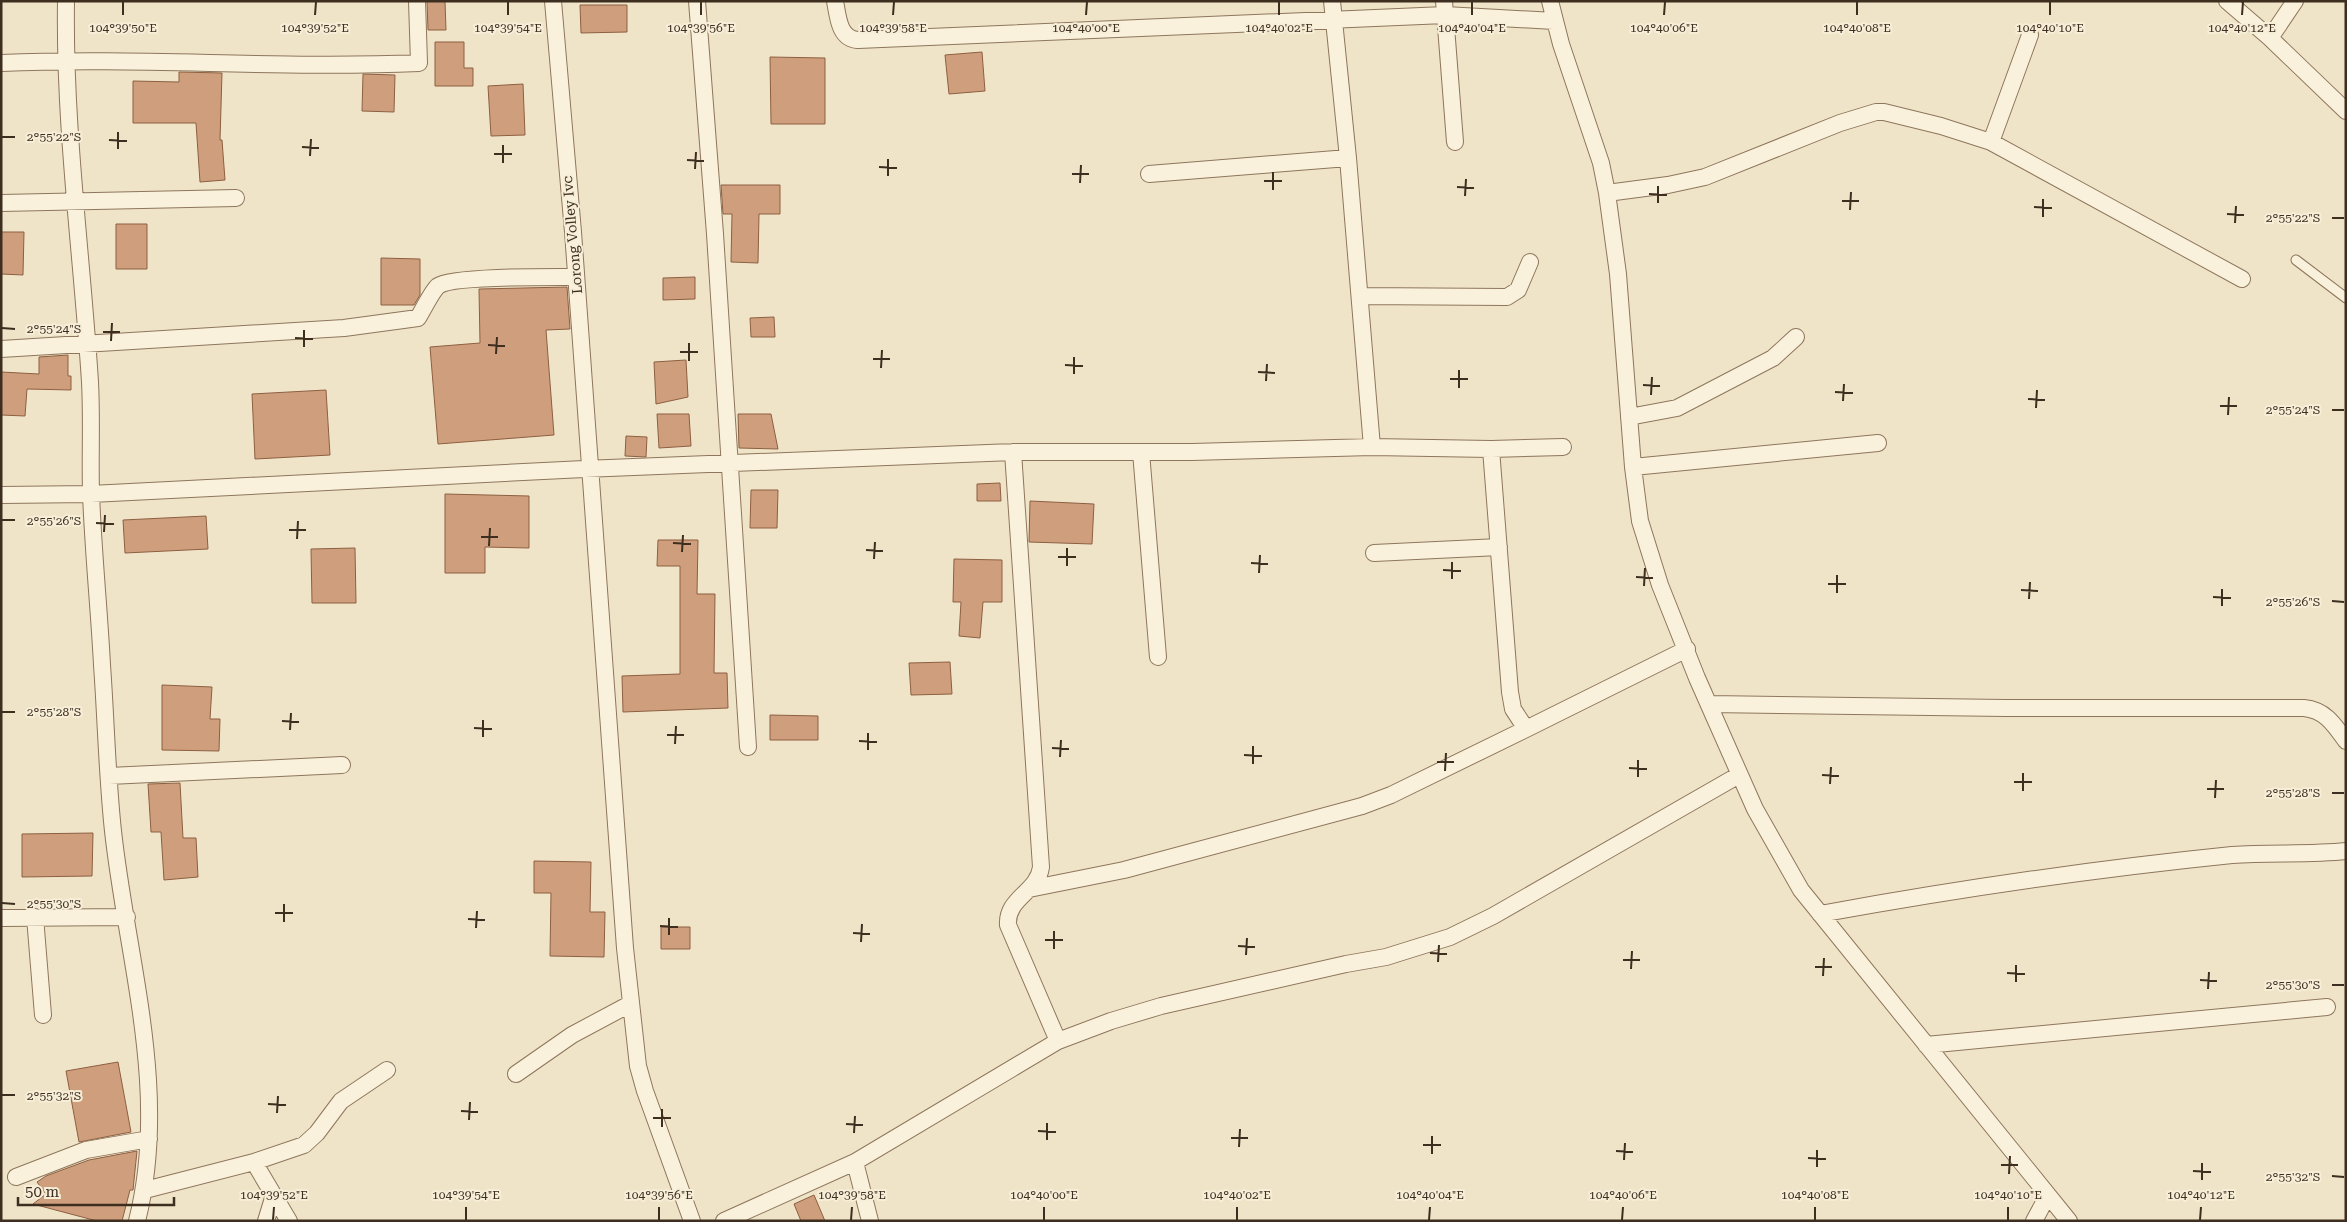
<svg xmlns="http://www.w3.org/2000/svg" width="2347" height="1222" font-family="'Roboto Serif',serif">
<rect width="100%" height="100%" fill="#f0e4c8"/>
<path fill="#cf9f7d" stroke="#8d5f41" d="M427,1H445L446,30H428Z
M580,5H627V32L581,33Z
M435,42H464V68H473V86H435Z
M982,52L985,91L949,94L945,55Z
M770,57L825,58V124H771Z
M179,72L222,73L220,140H222L225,180L200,182L196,123H133V81L179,82Z
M363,74L395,75L394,112L362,111Z
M523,84L525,135L491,136L488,86Z
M721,185H780V214H759L758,263L731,262L732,214H723Z
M116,224H147V269H116Z
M1,232H24L23,275L1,274Z
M381,258L420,259V295L414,305H381Z
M695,277V299L663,300V278Z
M567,287L570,329L546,330L554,435L438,444L430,347L480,343L479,289Z
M774,317L775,337H751L750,318Z
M68,355V376H71V390L27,389L25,416L1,415V372L39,374V357Z
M686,360L688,397L656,404L654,362Z
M326,390L330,455L255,459L252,394Z
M657,414H689L691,446L659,448Z
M738,414H771L778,449L739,448Z
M626,436L647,437L646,457L625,456Z
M1000,483L1001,501H977V484Z
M751,490H778L777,528H750Z
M445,494L529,496V548L485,547V573H445Z
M1030,501L1094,504L1092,544L1029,542Z
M206,516L208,549L125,553L123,520Z
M658,540H698L697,594H715L714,673H727L728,708L623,712L622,676L680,674V566H657Z
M355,548L356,603H312L311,549Z
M954,559L1002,560V602H983L980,638L959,636L961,602H953Z
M950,662L952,694L911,695L909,663Z
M162,685L212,687L210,719H220L219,751L162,750Z
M770,715L818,716V740H770Z
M180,783L183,838H196L198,877L164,880L161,832H151L148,784Z
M93,833L92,876L22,877V834Z
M534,861L591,862L590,912H605L604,957L550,956L551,893H534Z
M661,927H690V949H661Z
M118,1062L131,1132L79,1142L66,1071Z
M137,1151L133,1190H130L122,1221H97L33,1204L46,1194L37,1182L46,1176L89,1160Z
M814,1195L825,1221H801L794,1204Z"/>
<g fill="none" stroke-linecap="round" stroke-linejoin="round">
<g stroke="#8d765c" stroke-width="11">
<path id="lane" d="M2296,260L2346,298"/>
</g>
<g stroke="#8d765c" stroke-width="18">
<path id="street" d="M66,1C64,128 82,255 90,382C92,419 90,456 91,493C93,550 99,607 102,665C106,720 107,775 113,831C127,960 170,1090 137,1221
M553,1L573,232L625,948L638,1066L645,1091L692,1221
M697,1L715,234L748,747
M835,1C838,17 839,39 858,40L1445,15L1554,21
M1444,1L1455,142
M1550,1L1561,44L1601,163L1607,193L1618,274L1633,467L1640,521L1660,585L1697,678L1755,809L1801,890L2069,1221
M2227,1L2270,38L2346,111
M2270,38L2295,1
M1,63C140,57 279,69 419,63L417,1
M1991,142L2030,35
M1149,174L1348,158
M1607,193L1668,185L1705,177L1840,123L1876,112H1884L1941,126L1991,142L2242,279
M1,203L236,198
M1360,296L1507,297L1518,290L1530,262
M1,349L344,328L418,318C423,310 432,291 438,286C451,276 554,277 576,277
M1629,417L1677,408L1773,358L1796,337
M1372,447L1491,449L1510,692L1513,709L1526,729L1687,649
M1491,449L1563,447
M1013,452L1041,867C1038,892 1006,898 1008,925L1058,1041
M1141,452L1158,657
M1633,467L1878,443
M1,495L91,494L584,469L1013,452H1192L1372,447L1348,158L1332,1
M1374,553L1499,547
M1709,704L2006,708H2304C2325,710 2334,724 2346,741
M109,776L342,765
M1029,889L1124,870L1362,806L1391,795L1526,729
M1820,914C1957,889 2094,869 2232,855C2270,852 2308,855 2346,851
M35,917L43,1015
M1,918L127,917
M1926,1045L2327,1007
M516,1074L572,1035L630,1004
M254,1162L289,1221
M855,1162L870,1221
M16,1177L86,1150L149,1139
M145,1190L254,1162L304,1145L317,1133L341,1101L387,1070
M266,1221L274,1195
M724,1221L855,1162L1058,1041L1111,1021L1161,1006L1346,964L1386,957L1450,937L1493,916L1739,775
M2034,1221L2048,1195"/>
</g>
<use href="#lane" stroke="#faf1dc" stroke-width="9"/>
<use href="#street" stroke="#faf1dc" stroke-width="16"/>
</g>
<path fill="none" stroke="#3d2e20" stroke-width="2" d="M123,15V2M315,15L316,2M508,15V2M701,15V2M893,15L894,2M1086,15L1087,2M1279,15V2M1472,15V2M1664,15L1665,2M1857,15V2M2050,15V2M2242,15L2243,2M2,137H15M109,140L127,141M302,147L319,148M118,149V132M494,154H512M310,156L311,139M687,160L704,161M503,163V145M879,167L897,168M695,169L696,152M1072,174H1089M888,176V159M1264,181H1282M1080,183L1081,165M1457,187L1474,188M1273,190V172M1649,194L1667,195M1465,196L1466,179M1842,201H1859M1658,203V186M2034,207L2052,208M1850,210L1851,192M2227,214L2244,215M2043,217V199M2332,218H2344M2235,223L2236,206M2,328L15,329M103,332H120M295,338L313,339M111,341L112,323M488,345L505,346M304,347V330M680,352H698M496,354L497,337M873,359H890M689,361V343M1065,365L1083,366M881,368L882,350M1258,372L1275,373M1074,374V357M1450,379H1468M1266,381L1267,364M1643,385L1660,386M1459,388V370M1835,392L1853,393M1651,395L1652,377M2028,399L2045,400M1843,401L1844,384M2220,406H2237M2036,408L2037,390M2332,410H2344M2228,415L2229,397M2,520H15M96,523L114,524M289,530H306M104,532L105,515M481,537H498M297,539L298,521M673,543L691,544M489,546L490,528M866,550L883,551M682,552L683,535M1058,557H1076M874,559L875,542M1251,563L1268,564M1067,566V548M1443,570L1461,571M1259,573L1260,555M1636,577L1653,578M1452,579V562M1828,584H1846M1644,586L1645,568M2021,590L2038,591M1837,593V575M2213,597L2231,598M2029,599L2030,582M2332,601L2344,602M2222,606V589M2,712H15M282,721L299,722M474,728L492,729M290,730L291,713M667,735H684M483,737V720M859,741L877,742M675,744L676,726M1052,748L1069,749M868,750V733M1244,755L1262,756M1060,757L1061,740M1437,762H1454M1253,764V746M1629,768L1647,769M1445,771L1446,753M1822,775L1839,776M1638,777V760M2014,782H2032M1830,784L1831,767M2207,789H2224M2023,791V773M2332,793H2344M2215,798L2216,780M2,903L15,904M275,913H293M468,919L485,920M284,922V904M660,926L678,927M476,928L477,911M853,933L870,934M669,935V918M1045,940H1063M861,942L862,924M1238,946L1255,947M1054,949V931M1430,953L1447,954M1246,955L1247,938M1623,960H1640M1438,962L1439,945M1815,967H1832M1631,969L1632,951M2007,973L2025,974M1823,976L1824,958M2200,980L2217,981M2016,982V965M2332,985H2344M2208,989L2209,972M2,1095H15M268,1104L286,1105M461,1111L478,1112M277,1113L278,1096M653,1118H671M469,1120L470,1102M846,1124L863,1125M662,1127V1109M1038,1131L1056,1132M854,1133L855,1116M1231,1138H1248M1047,1140V1123M1423,1145H1441M1239,1147L1240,1129M1616,1151L1633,1152M1432,1154V1136M1808,1158L1826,1159M1624,1160L1625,1143M2001,1165H2018M1817,1167V1150M2193,1171L2211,1172M2009,1174L2010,1156M2332,1176L2344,1177M2202,1180V1163M273,1220L274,1207M466,1220V1207M659,1220V1207M851,1220L852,1207M1044,1220V1207M1237,1220V1207M1429,1220L1430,1207M1622,1220L1623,1207M1815,1220V1207M2008,1220V1207M2200,1220L2201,1207"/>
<g text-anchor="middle" stroke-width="4" stroke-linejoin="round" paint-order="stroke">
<g font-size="14" fill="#3d2e20" stroke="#f7eed8">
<text transform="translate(572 235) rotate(-95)" y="5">Lorong Volley Ivc</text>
</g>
</g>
<g font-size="12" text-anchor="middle" fill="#3d2e20" stroke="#f7eed8" stroke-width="4" stroke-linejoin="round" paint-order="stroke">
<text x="123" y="32">104°39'50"E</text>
<text x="315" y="32">104°39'52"E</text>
<text x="508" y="32">104°39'54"E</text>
<text x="701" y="32">104°39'56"E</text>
<text x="893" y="32">104°39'58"E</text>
<text x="1086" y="32">104°40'00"E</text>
<text x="1279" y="32">104°40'02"E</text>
<text x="1472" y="32">104°40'04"E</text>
<text x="1664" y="32">104°40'06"E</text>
<text x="1857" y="32">104°40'08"E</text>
<text x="2050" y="32">104°40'10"E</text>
<text x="2242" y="32">104°40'12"E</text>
<text x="54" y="141">2°55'22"S</text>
<text x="2293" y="222">2°55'22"S</text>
<text x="54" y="333">2°55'24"S</text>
<text x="2293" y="414">2°55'24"S</text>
<text x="54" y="525">2°55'26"S</text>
<text x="2293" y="606">2°55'26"S</text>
<text x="54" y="716">2°55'28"S</text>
<text x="2293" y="797">2°55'28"S</text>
<text x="54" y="908">2°55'30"S</text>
<text x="2293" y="989">2°55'30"S</text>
<text x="54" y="1100">2°55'32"S</text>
<text x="2293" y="1181">2°55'32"S</text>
<text x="274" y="1199">104°39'52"E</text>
<text x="466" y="1199">104°39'54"E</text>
<text x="659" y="1199">104°39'56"E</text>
<text x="852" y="1199">104°39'58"E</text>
<text x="1044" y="1199">104°40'00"E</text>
<text x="1237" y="1199">104°40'02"E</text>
<text x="1430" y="1199">104°40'04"E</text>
<text x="1623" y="1199">104°40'06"E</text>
<text x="1815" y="1199">104°40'08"E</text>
<text x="2008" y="1199">104°40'10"E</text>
<text x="2201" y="1199">104°40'12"E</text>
</g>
<rect width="2347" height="1222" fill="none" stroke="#3d2e20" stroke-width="5"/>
<path d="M18 1197v8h156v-8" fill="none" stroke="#3d2e20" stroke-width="2.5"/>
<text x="25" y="1197" font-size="15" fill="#3d2e20" stroke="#f7eed8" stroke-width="4" paint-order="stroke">50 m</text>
</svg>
